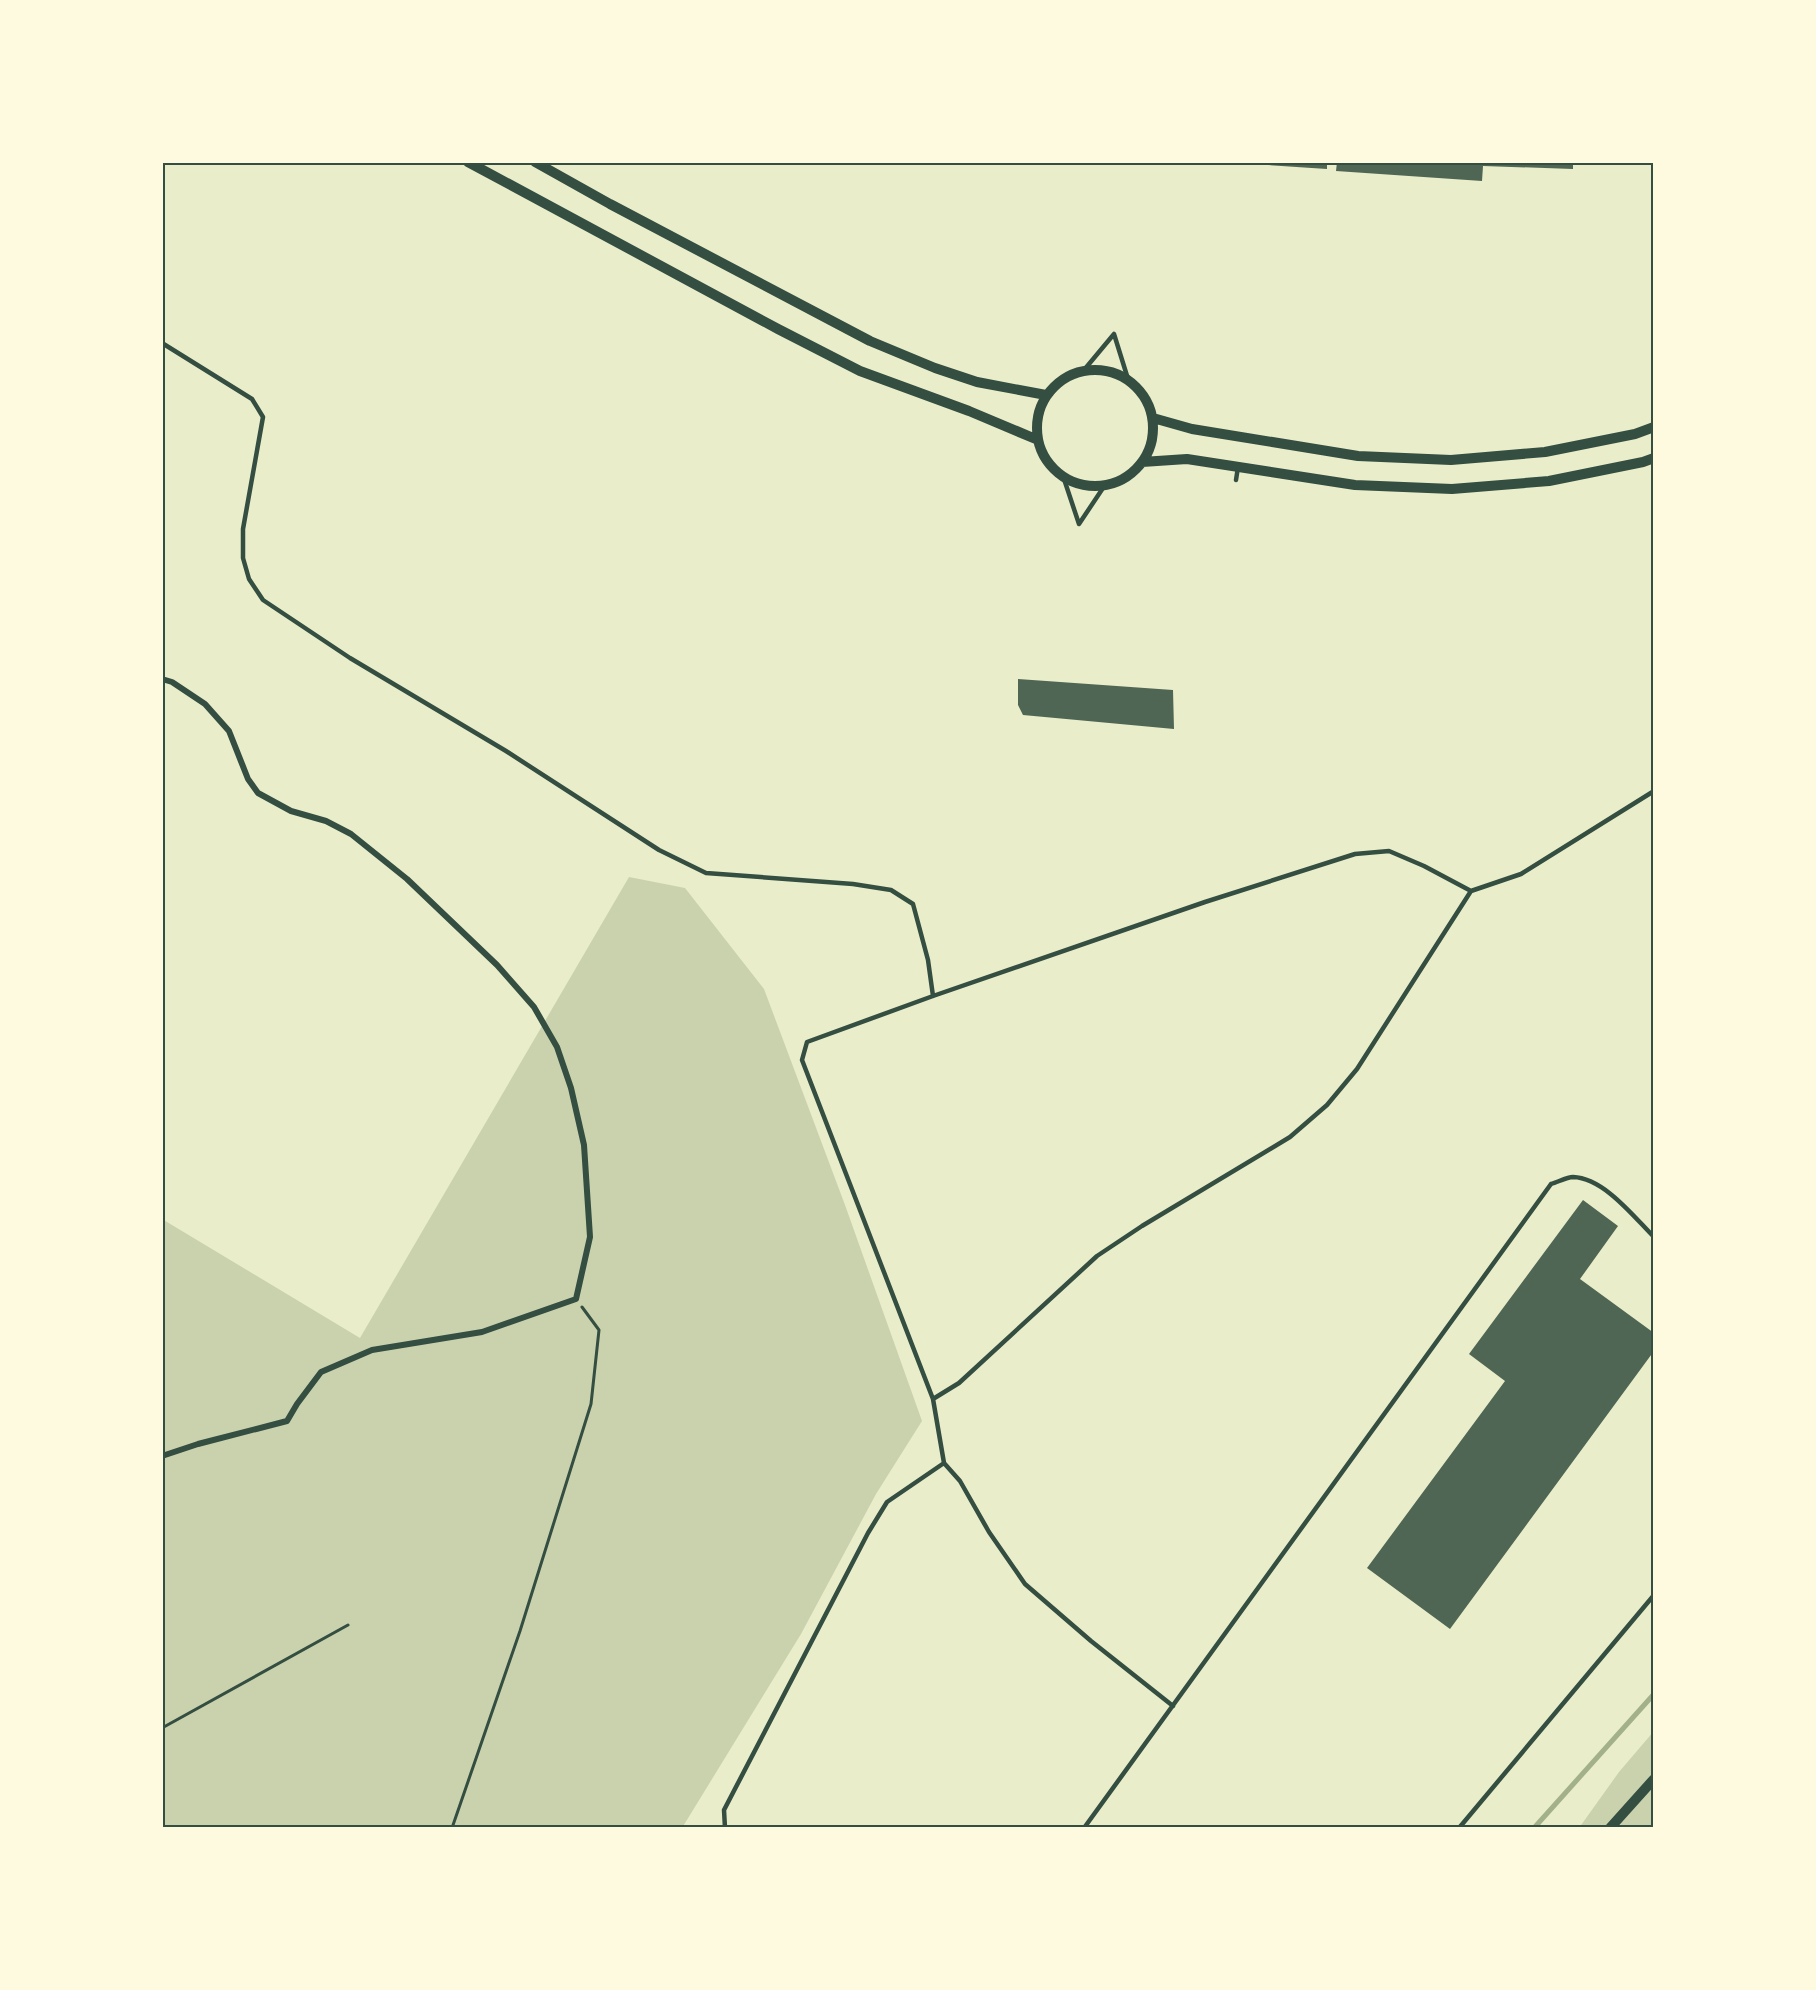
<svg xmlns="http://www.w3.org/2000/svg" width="1816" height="1990" font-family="Jost,sans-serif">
<rect width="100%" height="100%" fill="#e9edc9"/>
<path fill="#cad2ad" d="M629,877L685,888L764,989L845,1205L922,1421L876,1494L801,1634L682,1828H162V1219L360,1338Z
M1654,1731V1828H1579L1619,1772Z"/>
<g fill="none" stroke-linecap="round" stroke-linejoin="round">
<path stroke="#a3b18a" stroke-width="5" d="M1534,1828L1654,1694"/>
</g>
<path fill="#4f6655" d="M1252,162H1327V169L1252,164Z
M1337,162H1573V169L1483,166L1482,181L1336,171Z
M1018,679L1173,690L1174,729L1023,715L1018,705Z
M1583,1200L1618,1226L1580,1279L1654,1333V1351L1450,1629L1367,1568L1505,1381L1469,1354Z"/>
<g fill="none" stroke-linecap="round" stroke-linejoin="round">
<path stroke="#344e41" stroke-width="3" d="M162,1728L348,1625
M452,1828L520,1631L591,1404L599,1330L582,1307"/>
<path stroke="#344e41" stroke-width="4.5" d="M162,343L252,399L263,417L243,529V558L249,579L263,600L350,658L506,751L659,850L706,873L853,884L891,890L913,904L928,960L933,996
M1084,370L1114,334L1128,379
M1063,476L1079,524L1105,485
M1236,480L1238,467
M933,1399L959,1383L1097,1256L1142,1226L1290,1137L1327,1105L1357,1069L1471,891
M944,1463L960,1481L989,1532L1025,1584L1091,1641L1173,1706
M725,1828L724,1810L868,1533L887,1502L944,1463L933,1399L802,1060L807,1042L933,996L1205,902L1355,854L1389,851L1424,866L1471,891L1521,874L1654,791
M1084,1828L1551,1184C1558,1182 1567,1177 1573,1177C1604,1178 1634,1217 1654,1237
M1459,1828L1654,1595"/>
<path stroke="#344e41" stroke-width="6" d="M162,679L172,682L205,704L229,731L248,779L258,793L291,811L326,821L351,834L407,879L497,965L534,1007L557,1047L571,1088L584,1145L590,1237L576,1299L482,1332L372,1350L321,1372L297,1404L287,1421L198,1444L162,1456"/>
<path stroke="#344e41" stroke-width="10" d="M468,162L778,329L860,371L969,411L1038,440
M535,162L610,204L870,341L935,368L977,382L1046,395
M1037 428a58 58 0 1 1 116 0a58 58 0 1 1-116 0Z
M1153,418L1192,429L1358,456L1451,460L1545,452L1635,434L1654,427
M1142,462L1187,459L1355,485L1452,489L1549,481L1643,462L1654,458
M1610,1828L1654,1779"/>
</g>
<rect width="1816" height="1990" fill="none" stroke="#fefae0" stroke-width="327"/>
<rect x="164" y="164" width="1488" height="1662" fill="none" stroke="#344e41" stroke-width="2"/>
</svg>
